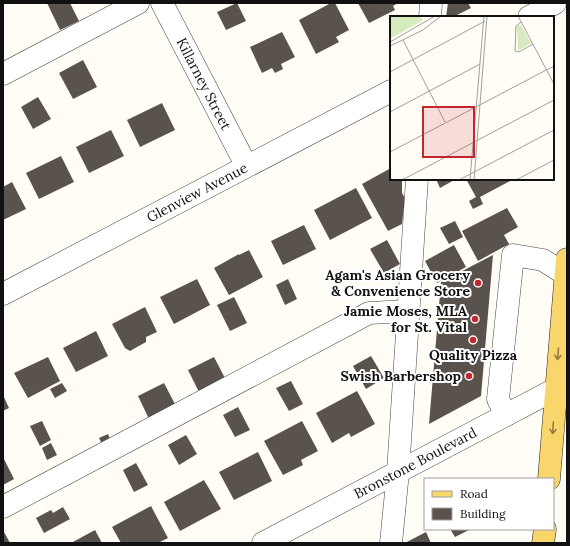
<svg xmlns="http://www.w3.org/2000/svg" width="570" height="546" font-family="Lora,serif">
<rect width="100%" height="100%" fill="#fffdf5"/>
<path fill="#5a524d" d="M47,3H70L79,21L60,30Z
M237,3L246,21L226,30L217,12Z
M331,3H335L349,30L336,37L339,42L316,54L299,20Z
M358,3H398L393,6L395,10L369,23Z
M448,3H468L471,8L453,17H446Z
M282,32L295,57L281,64L283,69L275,73L272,68L262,73L250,47Z
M83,60L97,87L73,99L59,73Z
M38,97L51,119L33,129L21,107Z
M162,103L175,130L140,147L127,120Z
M111,130L124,156L89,173L76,147Z
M61,156L74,182L39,199L26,173Z
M391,168V179H402V193L405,198L402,224L388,231L362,184Z
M436,179H456L440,188Z
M466,179H514L480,197L483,204L473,209L469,201L476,197Z
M12,182L26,209L3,220V187Z
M356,188L372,218L330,240L314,210Z
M507,208L518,227L504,235L509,244L478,261L462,231Z
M455,221L463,237L449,244L440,228Z
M304,225L316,249L283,265L271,241Z
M387,240L400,264L384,273L370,249Z
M454,245L466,267L437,283L425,261Z
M249,250L263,277L229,295L214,268L239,254V255Z
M493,255L481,396L429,424L441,282Z
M197,279L210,305L174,324L160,297Z
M288,279L297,299L285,305L276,285Z
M234,297L247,323L230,331L217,305Z
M145,307L157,332L146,337V342L130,351L125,348L112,324Z
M96,331L108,356L76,372L63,348Z
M371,356L384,378L366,389L353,366Z
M48,357L60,381L28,398L14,373Z
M214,357L226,380L200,394L188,370Z
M291,381L303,404L289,411L276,388Z
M62,383L67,391L55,398L50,389Z
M164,383L177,408L150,421L138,396Z
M357,391L375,424L351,437L349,433L332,443L316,413Z
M3,395L9,408L3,411Z
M238,407L250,430L235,437L223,415Z
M42,421L51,440L40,446L30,426Z
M302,421L318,451L301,460L303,465L283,475L264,441Z
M108,434L110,439L102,444L99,438Z
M186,435L197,454L179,465L168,445Z
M51,443L57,455L47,460L42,448Z
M258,452L272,481L234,500L219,472Z
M3,457L14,479L3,485Z
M136,463L148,485L134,492L123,470Z
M204,480L221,509L180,531L164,502Z
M151,506L168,538L158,543H121L112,527Z
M63,507L70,519L44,533L36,518L51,510L53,513Z
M450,529H471L455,537Z
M3,530L10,543H3Z
M95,530L102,543H71Z
M426,532L431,543H405Z"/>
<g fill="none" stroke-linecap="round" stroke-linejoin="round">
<g stroke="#444" stroke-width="23">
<g id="minor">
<path id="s1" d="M162,3L246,165"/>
<path d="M430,17L431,3"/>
<path d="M529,17L555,3"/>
<path d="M3,74L138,3"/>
<path id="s2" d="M3,294L391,91"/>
<path d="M506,415L498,399L513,255L543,260L565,274"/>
<path d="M3,507L369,313L407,311"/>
<path id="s3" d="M263,543L567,383"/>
<path d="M391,543L398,472L417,179"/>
</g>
</g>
<g stroke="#222" stroke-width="23">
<path id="major" d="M549,479L567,259
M543,543L545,529"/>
</g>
<use href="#minor" stroke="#fff" stroke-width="22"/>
<use href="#major" stroke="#f9d66b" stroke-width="22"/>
</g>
<defs><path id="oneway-shaft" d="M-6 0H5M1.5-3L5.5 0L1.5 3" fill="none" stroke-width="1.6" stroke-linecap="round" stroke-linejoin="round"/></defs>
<g stroke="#917d42">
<use href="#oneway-shaft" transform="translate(558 354) rotate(95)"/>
<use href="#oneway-shaft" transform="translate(553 428) rotate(93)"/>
</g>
<g fill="#c4262e" stroke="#fff" stroke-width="1.5">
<circle cx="478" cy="283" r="4"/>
<circle cx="475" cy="319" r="4"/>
<circle cx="473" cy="340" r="4"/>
<circle cx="469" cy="376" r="4"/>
</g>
<g text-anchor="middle" stroke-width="4" stroke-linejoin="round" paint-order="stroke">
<g font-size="14" fill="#111" stroke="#fff">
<text dy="5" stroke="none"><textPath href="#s1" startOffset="91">Killarney Street</textPath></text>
<text dy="5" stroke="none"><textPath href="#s2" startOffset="219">Glenview Avenue</textPath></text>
<text dy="5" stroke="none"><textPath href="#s3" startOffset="172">Bronstone Boulevard</textPath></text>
</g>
<g font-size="14" font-weight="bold" fill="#111" stroke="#fff" text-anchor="end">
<text x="470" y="280">Agam's Asian Grocery<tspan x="470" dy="16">&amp; Convenience Store</tspan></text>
<text x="467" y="316">Jamie Moses, MLA<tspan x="467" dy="16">for St. Vital</tspan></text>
<text x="473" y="360" text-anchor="middle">Quality Pizza</text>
<text x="461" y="381">Swish Barbershop</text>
</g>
</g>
<g transform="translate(390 16)">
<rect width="164" height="164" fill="#fffdf5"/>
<path d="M0,0H30L33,4L0,23ZM130,8L141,27L128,35L127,11Z" fill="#d5ebbd"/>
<path fill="none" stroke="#a09f9a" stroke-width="1" d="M128,0L164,68M131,6L126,10L125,35L129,36L143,28M13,24L55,106M0,26L45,0M0,30L33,14L51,0M0,56L95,5M0,96L90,48M0,136L164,50M12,164L164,84M69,164L164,114M80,164L94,0M84,164L97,0M126,164L164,144"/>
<path fill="#c4262e" fill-opacity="0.15" stroke="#c4262e" stroke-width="2" d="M33,91H84V141H33Z"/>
<rect width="164" height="164" fill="none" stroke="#111" stroke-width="2"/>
</g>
<rect width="570" height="546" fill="none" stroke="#111111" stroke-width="8"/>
<rect x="424" y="478" width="130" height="52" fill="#ffffff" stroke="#a0a0a0"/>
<rect x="432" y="491" width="20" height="6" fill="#f9d66b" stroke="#a0a0a0"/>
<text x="460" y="498" font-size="12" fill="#111111">Road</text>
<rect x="432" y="508" width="20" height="12" fill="#5a524d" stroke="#a0a0a0"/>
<text x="460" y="518" font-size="12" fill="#111111">Building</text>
</svg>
